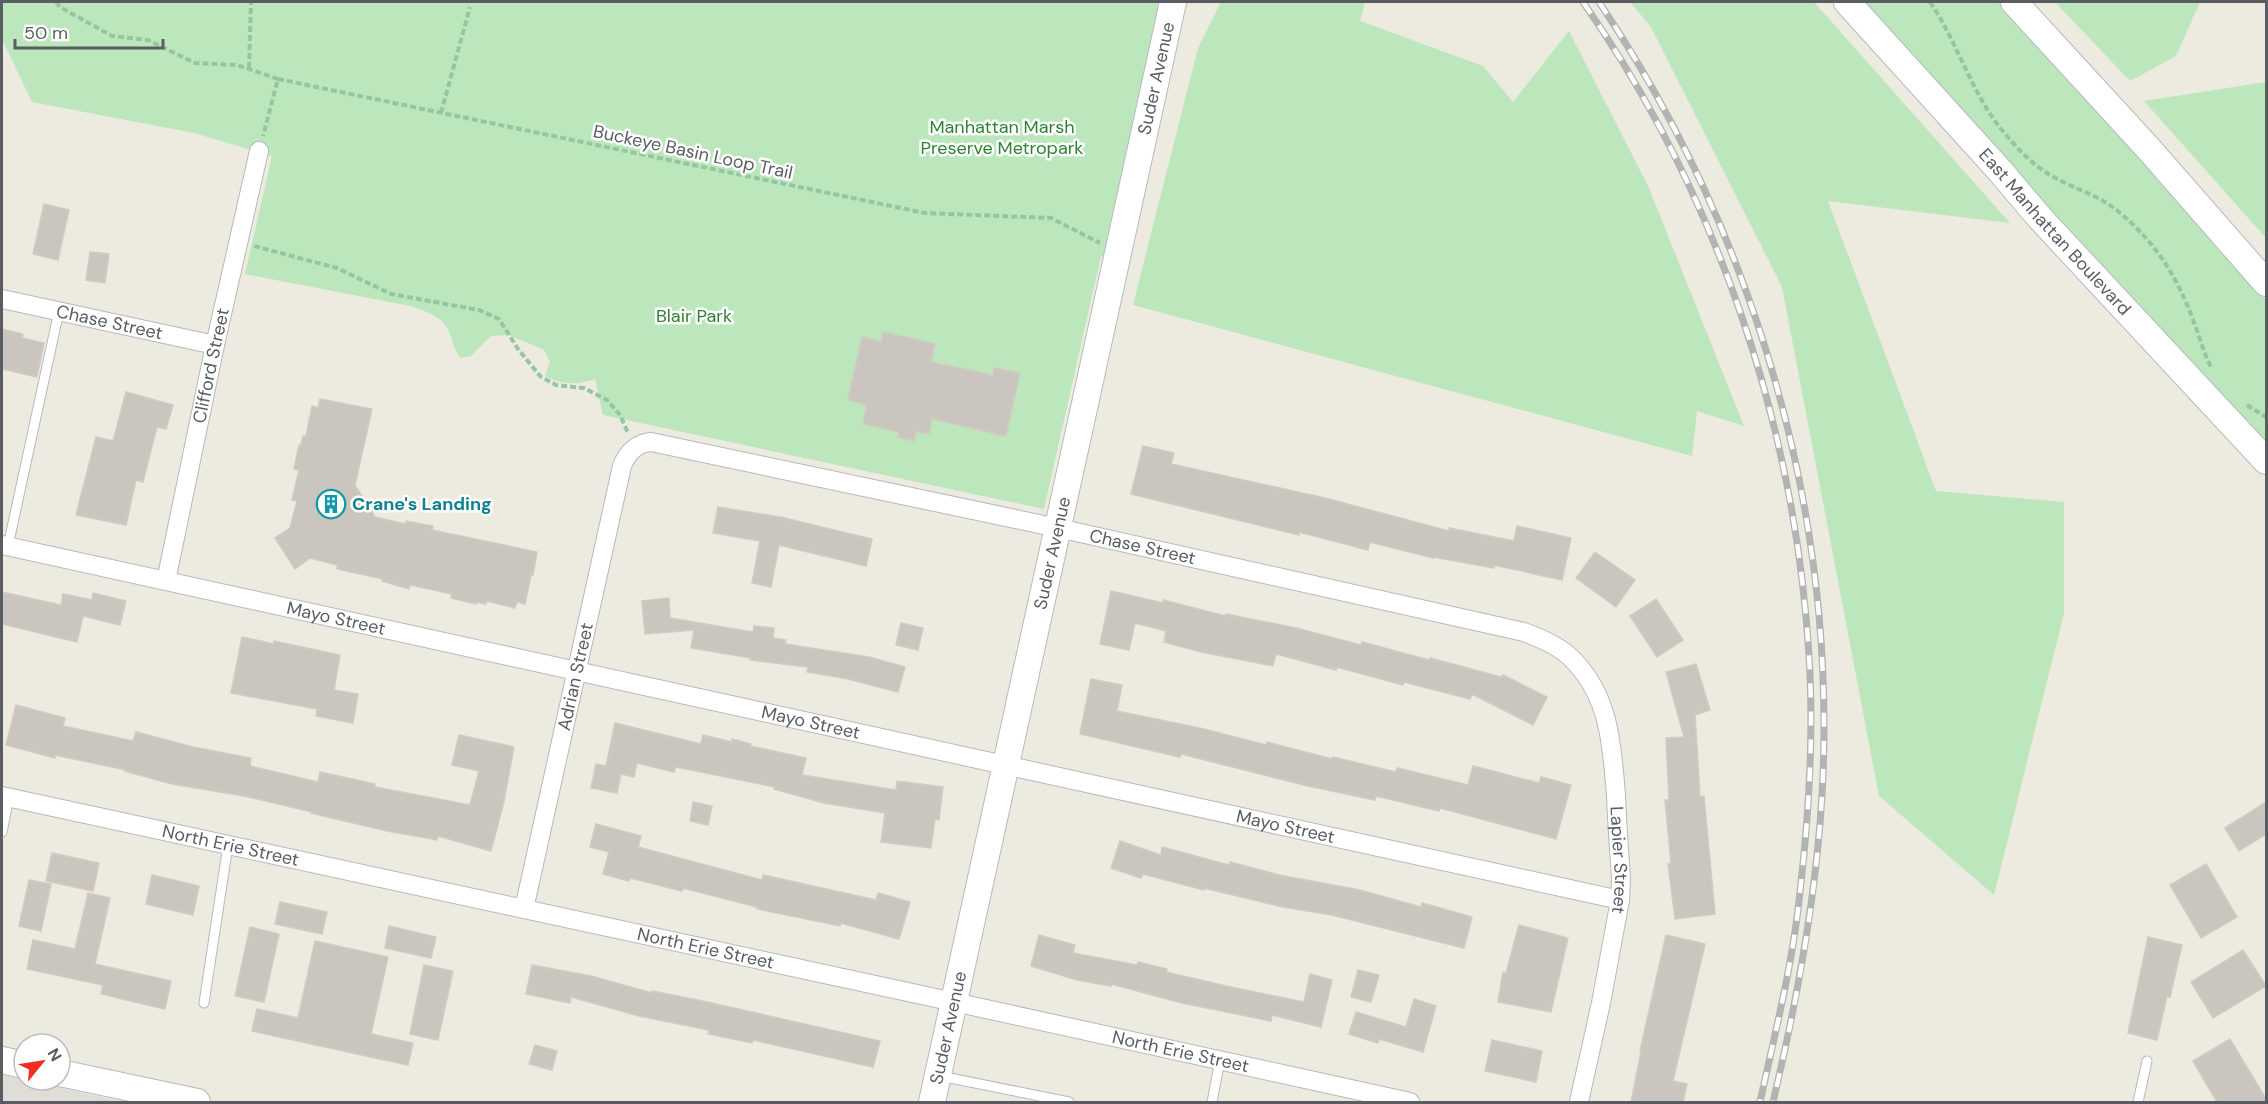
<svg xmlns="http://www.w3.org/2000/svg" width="2268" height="1104" font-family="'DM Sans',sans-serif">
<rect width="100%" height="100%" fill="#edeae0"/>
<path fill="#e0ddd8" d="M2,1075L123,1102H2Z"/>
<path fill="#bce6bb" d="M3,2H1173L1116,259L1101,256L1044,509L603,415L595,379C577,385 563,385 545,376L550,362L544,350L509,335L491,336L471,356L460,358C454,349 453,342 449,332C443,316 425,311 410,306L245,274L272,156L194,133L32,102L2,39Z
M1221,2H1365L1360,21L1483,66L1513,102L1569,31L1649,188L1744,426L1697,411L1692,456L1133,305L1198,48Z
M1630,2H1814L2010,223L1828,201L1936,491L2064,502V613L1994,895L1879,796L1782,287L1651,27Z
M1862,2H1998L2266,300V448L2043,204Z
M2055,2H2200L2176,56L2130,81Z
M2266,82V238L2144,101Z"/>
<path fill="#cac6bf" stroke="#d2cbbe" stroke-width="1.5" d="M44,204L69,210L58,260L33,254Z
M90,252L109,254L105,283L86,280Z
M2,329L23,334L22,338L44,343L37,377L2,369Z
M883,332L935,344L931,362L993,375L994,368L1020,373L1006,436L932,419L929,434L916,432L914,441L898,437L899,432L863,424L867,405L848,400L862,337L881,342Z
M126,392L173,405L166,429L157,427L143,482L136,480L126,525L76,515L96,437L113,441Z
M320,399L372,409L355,485L375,517L405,524L406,521L433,526L432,530L537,552L533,575H531L525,604L517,602L515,608L486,601V604L476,602V604L451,598L452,594L410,585L409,589L382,581L383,579L337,569V565L310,558L295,569L275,538L290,528L297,501L292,500L299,470L294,469L299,445H301L303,436H306L312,406L318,408Z
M1143,446L1174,453L1171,464L1325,498L1449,531V528L1514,541L1517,526L1571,538L1562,580L1494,565V568L1433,557V558L1370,542L1368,550L1299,532V535L1131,494Z
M718,507L780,517L872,539L866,566L779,545L771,587L752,583L760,541L713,533Z
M1595,552L1635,580L1616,607L1576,578Z
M1111,591L1163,603V600L1226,616V614L1296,628L1361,645L1362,642L1429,660L1430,658L1501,677L1503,675L1547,697L1533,725L1472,694L1470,699L1404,682L1403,685L1337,667L1336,670L1276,654L1273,666L1201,652L1164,642L1166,631L1135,623L1129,650L1100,644Z
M2,592L61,605L63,594L92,600L93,593L126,601L120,625L83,616L77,642L2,624Z
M669,598L670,618L753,632L754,626L774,628L773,638L786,640L785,644L869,657L905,667L898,692L848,679L807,672L808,667L750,660L751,658L691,648L694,630L645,634L642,601Z
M1656,599L1683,640L1657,657L1630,616Z
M901,623L923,628L918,650L896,645Z
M242,637L274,644V641L340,655L334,690L358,694L353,723L316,716L317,709L231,693Z
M1696,664L1710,710L1695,715L1700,797L1704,796L1715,914L1675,919L1668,864L1671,863L1665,800H1669L1666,738L1684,737L1666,672Z
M1091,679L1122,685L1117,711L1204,729L1266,745L1267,742L1332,759L1333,757L1396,772L1397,768L1468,785L1473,766L1539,783L1541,777L1571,785L1556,839L1440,808L1439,811L1376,796L1375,800L1308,786L1181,754L1180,757L1080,734Z
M16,705L65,718L63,726L133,741L136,732L193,747L251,758L250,766L318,782L320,772L375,784V787L470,805L479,771L452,765L459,735L514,747L504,801L491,851L438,836L437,840L387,831L311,813L312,812L244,796L172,784L125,771L126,770L55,755V758L6,745Z
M615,723L701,744L703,735L732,742V739L751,744L750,746L806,758L802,775L896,790L897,781L943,787L939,820L935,819L931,848L881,842L885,813L824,803L774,789L775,787L676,767L674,772L637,763L634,777L621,774L617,793L591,788L596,764L606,766Z
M693,802L712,806L708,825L690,821Z
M2266,802V834L2239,851L2225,828Z
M596,824L641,836L638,847L762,880L763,875L876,900L878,893L910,902L899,939L841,923L840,926L757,909V907L683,888L682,891L630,878L629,881L603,874L609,852L590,847Z
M1120,841L1161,855L1162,847L1229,865L1230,862L1279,875L1360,890L1421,907L1422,903L1472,917L1464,948L1332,915L1283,907L1204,888V890L1143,874L1141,878L1111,868Z
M52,853L99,863L93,891L46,881Z
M2206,864L2237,917L2201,938L2170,885Z
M152,875L199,886L193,915L146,904Z
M29,880L51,884L41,931L19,926Z
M88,893L110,898L95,964L171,981L165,1009L101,994L103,985L27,969L33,940L75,949Z
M280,902L327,912L322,934L275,924Z
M1519,925L1568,938L1551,1012L1498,1002L1503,972L1506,973Z
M389,926L436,937L431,958L385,948Z
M250,927L279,934L264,1002L235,996Z
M1039,935L1075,945L1073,953L1137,965L1138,962L1167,969L1166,972L1226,986L1304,1002L1310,974L1332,980L1321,1027L1272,1015L1271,1021L1182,1003L1111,984V986L1077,980L1031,966Z
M1666,935L1705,944L1673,1081L1687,1084L1683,1102H1631L1641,1052L1640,1051Z
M2148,937L2182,945L2170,997L2167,996L2157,1040L2128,1033Z
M315,941L388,957L371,1034L413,1043L408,1065L252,1031L257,1009L298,1018Z
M2243,950L2266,986L2213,1018L2191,982Z
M424,965L453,971L438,1040L410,1034Z
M532,965L591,976L652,993V991L698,1000L880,1041L873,1067L753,1040L752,1043L708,1034L709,1030L639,1016L571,997L570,1003L526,994Z
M1358,970L1379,975L1371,1002L1351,997Z
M1414,999L1436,1006L1423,1052L1379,1039L1378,1043L1349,1034L1356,1012L1406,1027Z
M2230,1039L2266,1099V1102H2217L2193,1061Z
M1492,1040L1542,1051L1536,1082L1485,1071Z
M535,1045L557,1051L552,1070L529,1064Z"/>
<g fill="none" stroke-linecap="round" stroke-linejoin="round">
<g stroke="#b6b9be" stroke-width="11">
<path id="lane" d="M8,546L59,311
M2,832L9,798
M204,1003L228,845
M940,1076L1069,1102
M1212,1102L1220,1060
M2138,1102L2147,1061"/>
</g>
<g stroke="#b6b9be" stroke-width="20">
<g id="street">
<path id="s1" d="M2,299L215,345"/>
<path id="s2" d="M2,545L1620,900"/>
<path id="s3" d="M166,581L215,345L259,151"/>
<path id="s4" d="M2,796L954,1002L1410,1102"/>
<path id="s5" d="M524,909L622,466C627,453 637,443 651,442L1058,528L1524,632C1542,639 1562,647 1575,662C1610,699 1612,747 1616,795C1617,822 1619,850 1621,878L1620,900L1601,1003L1579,1102"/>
</g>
</g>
<g stroke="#b6bac0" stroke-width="28">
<g id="secondary">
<path id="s6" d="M1847,2L2001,172L2039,217L2266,461"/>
<path d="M2014,2L2148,148L2266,283"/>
<path d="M2,1060L24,1065"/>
<path d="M60,1073L197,1102"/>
<path id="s7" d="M932,1102L1173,2"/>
</g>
</g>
<path stroke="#94c7a1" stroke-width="4" stroke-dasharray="6 3" stroke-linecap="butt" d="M56,2L60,7L112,36L148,40L195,63L237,65L278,79L263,136
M1930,2C1959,44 1972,97 2007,136C2019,150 2031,163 2047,173C2070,188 2098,194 2119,212C2157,244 2178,278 2195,325C2200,339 2204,353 2211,367
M249,68L251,2
M278,79L925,213L1051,218L1100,243
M441,113L470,7
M254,246L337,268L391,294L479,310L499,319L518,349L540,376L556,385L584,388L607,400L620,415L628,433
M2247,405L2266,417"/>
<use href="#lane" stroke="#fff" stroke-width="9"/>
<use href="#street" stroke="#fff" stroke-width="18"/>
<use href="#secondary" stroke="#fff" stroke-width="26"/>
<g stroke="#b2b3b3" stroke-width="7">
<path id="rail" d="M1583,2C1716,192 1795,424 1809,656C1814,734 1809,814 1800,892C1793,963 1775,1033 1760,1102
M1599,2C1755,234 1838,515 1822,795C1816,899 1797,1001 1773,1102"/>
</g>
<use href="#rail" stroke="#fff" stroke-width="4.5" stroke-dasharray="14" stroke-linecap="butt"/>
</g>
<defs>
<g id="building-ring" transform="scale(1.5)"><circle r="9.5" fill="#fff" stroke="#0f9aa8" stroke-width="1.5"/><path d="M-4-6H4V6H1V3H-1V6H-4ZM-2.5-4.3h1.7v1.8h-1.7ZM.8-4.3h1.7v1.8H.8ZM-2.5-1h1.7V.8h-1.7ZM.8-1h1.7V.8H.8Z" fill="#0f9aa8"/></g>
</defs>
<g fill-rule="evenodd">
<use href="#building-ring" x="331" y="504"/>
</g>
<g text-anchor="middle" stroke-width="5" stroke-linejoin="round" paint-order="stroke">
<g font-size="18" fill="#595d62" stroke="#fff">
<text dy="6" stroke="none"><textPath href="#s7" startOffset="1048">Suder Avenue</textPath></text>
<text transform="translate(693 152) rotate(12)" y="6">Buckeye Basin Loop Trail</text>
<text dy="6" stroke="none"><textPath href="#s6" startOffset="310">East Manhattan Boulevard</textPath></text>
<text dy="6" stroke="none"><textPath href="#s1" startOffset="110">Chase Street</textPath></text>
<text dy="6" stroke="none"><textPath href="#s3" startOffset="220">Clifford Street</textPath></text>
<text dy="6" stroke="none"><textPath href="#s5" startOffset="996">Chase Street</textPath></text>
<text dy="6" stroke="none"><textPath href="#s7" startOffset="562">Suder Avenue</textPath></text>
<text dy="6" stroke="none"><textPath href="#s2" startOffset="342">Mayo Street</textPath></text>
<text dy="6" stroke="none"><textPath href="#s5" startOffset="238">Adrian Street</textPath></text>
<text dy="6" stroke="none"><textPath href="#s2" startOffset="828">Mayo Street</textPath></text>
<text dy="6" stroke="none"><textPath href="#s2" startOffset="1314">Mayo Street</textPath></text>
<text dy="6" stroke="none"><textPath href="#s4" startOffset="234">North Erie Street</textPath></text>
<text dy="6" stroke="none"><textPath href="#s5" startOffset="1654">Lapier Street</textPath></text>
<text dy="6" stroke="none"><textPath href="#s4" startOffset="720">North Erie Street</textPath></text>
<text dy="6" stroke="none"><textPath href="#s7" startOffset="76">Suder Avenue</textPath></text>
<text dy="6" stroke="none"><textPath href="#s4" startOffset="1206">North Erie Street</textPath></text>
</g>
<g font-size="18" fill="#308232" stroke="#fff">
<text x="1002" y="133">Manhattan Marsh<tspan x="1002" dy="21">Preserve Metropark</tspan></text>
<text x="694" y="322">Blair Park</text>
</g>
<g font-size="18" font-weight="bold" fill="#0d838f" stroke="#fff" text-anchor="start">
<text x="352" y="510">Crane's Landing</text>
</g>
</g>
<rect width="2268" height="1104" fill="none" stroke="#595d62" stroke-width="6"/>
<g transform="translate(42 1062) rotate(60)"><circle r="28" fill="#ffffff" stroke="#bdbec0" stroke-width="1.5"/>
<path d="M0-4.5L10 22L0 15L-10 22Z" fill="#ef2e24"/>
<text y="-9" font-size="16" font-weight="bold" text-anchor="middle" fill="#595d62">N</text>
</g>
<path d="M15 39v9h148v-9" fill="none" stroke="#595d62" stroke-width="3"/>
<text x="24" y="39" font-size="18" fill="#595d62" stroke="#ffffff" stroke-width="4.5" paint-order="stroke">50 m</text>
</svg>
